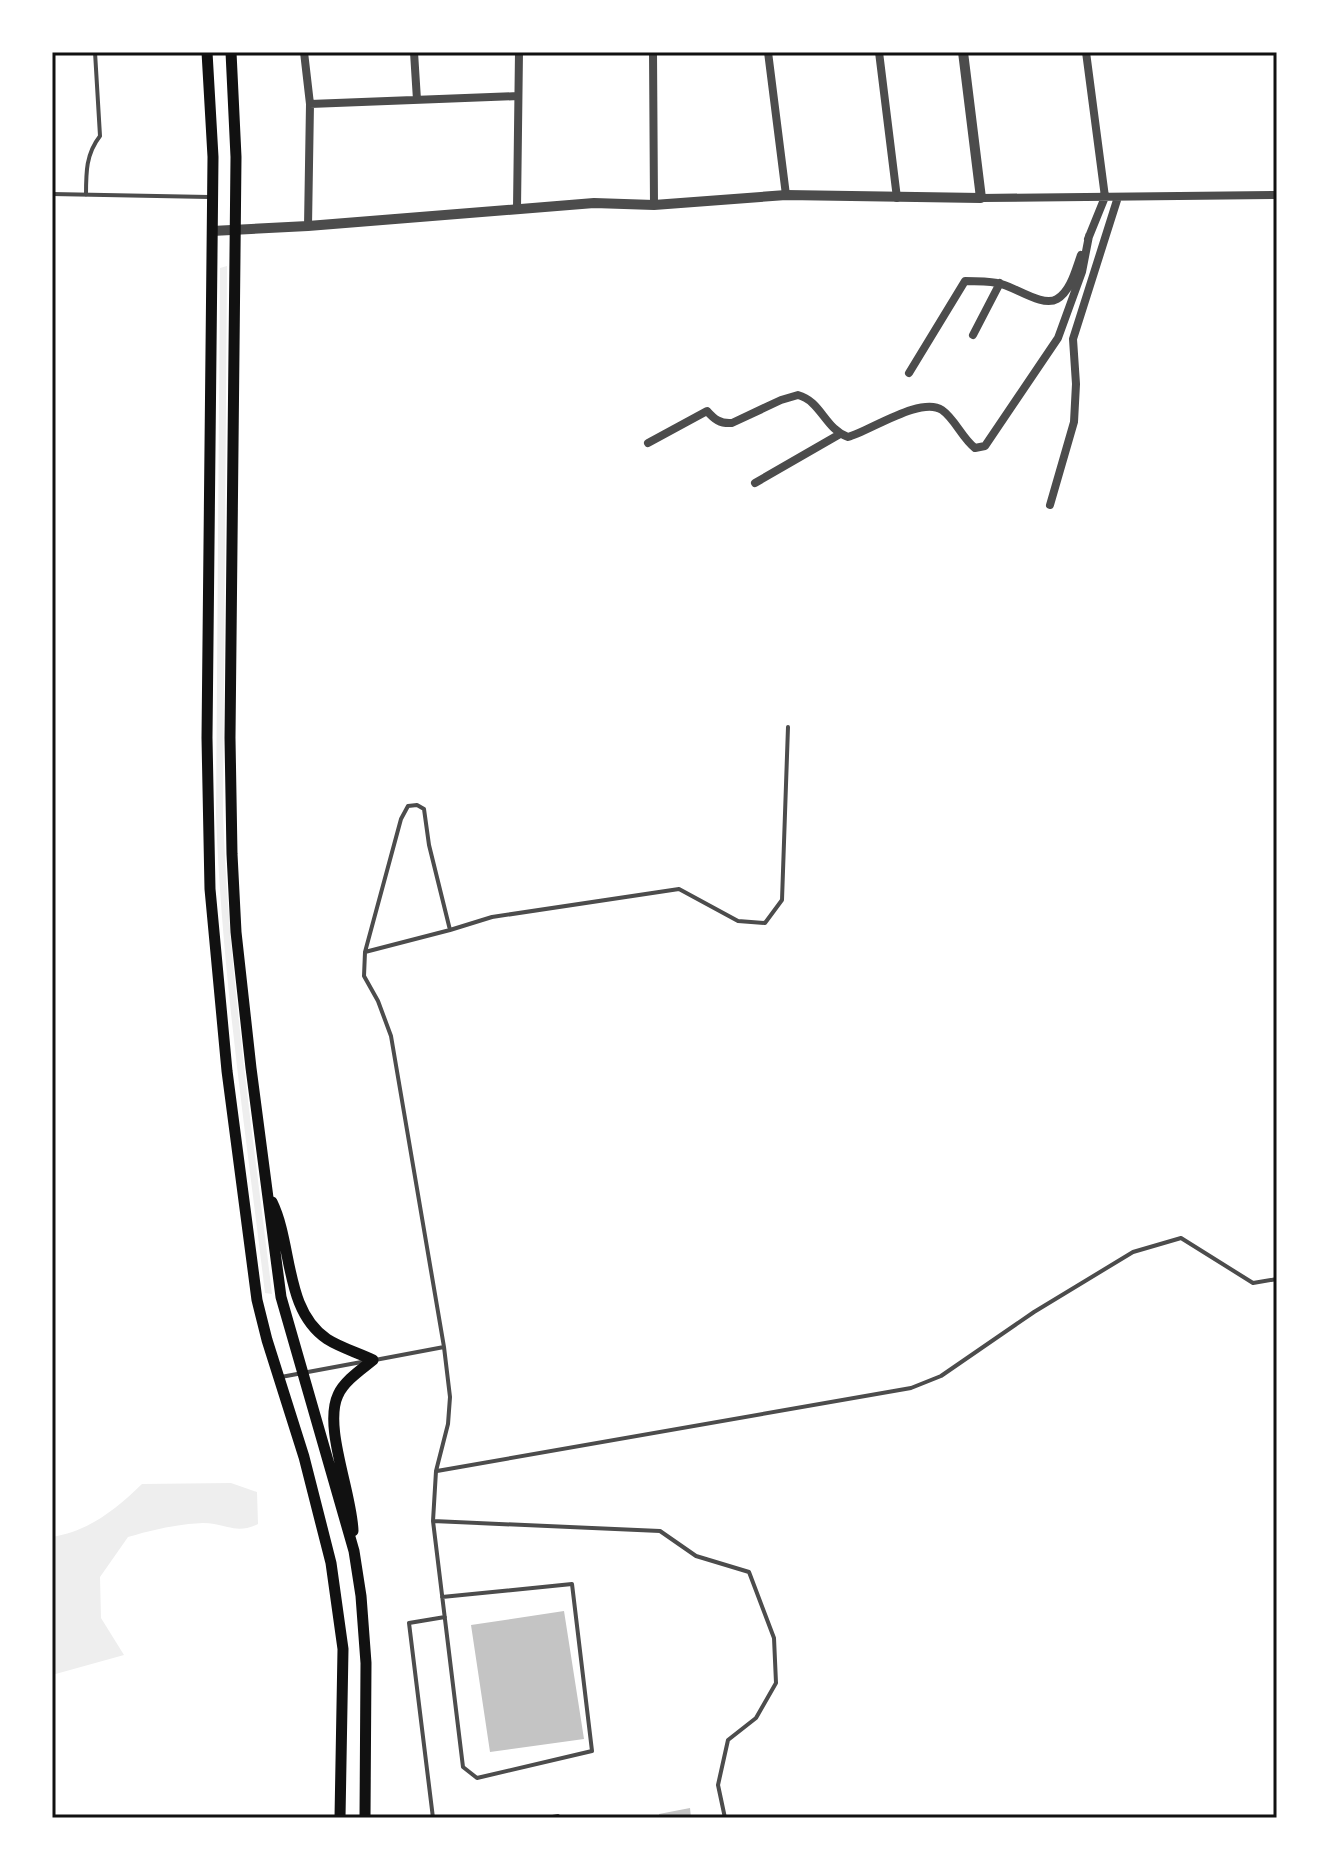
<svg xmlns="http://www.w3.org/2000/svg" width="1329" height="1870" font-family="'Sofia Sans Condensed',sans-serif">
<rect width="100%" height="100%" fill="#fff"/>
<path fill="#eee" d="M227,266L223,815C229,975 253,1134 272,1294L265,1293C246,1134 222,976 216,815L220,268Z
M231,1483L257,1492L258,1524C235,1535 226,1523 203,1523C177,1524 152,1530 128,1537L100,1577L101,1618L124,1655L52,1675V1537C89,1531 115,1510 142,1484Z"/>
<path fill="#c4c4c4" d="M564,1611L584,1739L490,1752L471,1625Z
M690,1808L691,1818H659V1814Z"/>
<g fill="none" stroke-linecap="round" stroke-linejoin="round">
<path stroke="#4c4c4c" stroke-width="4" d="M52,194L209,197
M86,195C86,172 86,154 100,136L95,52
M365,952L450,930
M444,1347L391,1036L378,1001L364,976L365,952L401,819L408,806L417,805L424,809L429,845L450,930L492,917L679,889L738,921L765,923L782,900L788,727
M375,1360L444,1347L450,1397L448,1424L436,1471L433,1521L463,1767L477,1778L592,1751L572,1584L442,1597
M281,1377L367,1361
M437,1471L911,1388L941,1376L1034,1312L1133,1252L1181,1238L1253,1283L1277,1279
M433,1521L660,1531L696,1556L749,1572L774,1638L776,1683L756,1718L728,1740L718,1785L725,1818
M433,1818L409,1623L445,1617
M547,1818L558,1816"/>
<path stroke="#4c4c4c" stroke-width="8" d="M304,52L310,104L308,226
M414,52L417,100
M653,52L654,205
M768,52L786,195
M879,52L897,198
M1086,52L1105,197L1088,239
M310,104L518,96
M981,198L1277,195
M517,208L519,52
M973,335L1000,283
M909,373L965,281C976,281 987,281 997,283C1013,285 1042,308 1057,299C1071,291 1076,268 1081,255
M648,443L707,411C714,419 720,424 732,423L781,400L798,395C821,401 825,429 848,437C870,431 921,396 942,410C955,419 962,438 975,448L985,446L1058,338L1082,272L1089,236
M755,483L840,434
M1050,505L1074,422L1076,384L1073,339L1118,197"/>
<path stroke="#4c4c4c" stroke-width="10" d="M212,231L308,226L594,203L654,205L786,195L981,198L963,52"/>
<path stroke="#111" stroke-width="11" d="M207,52L213,157L207,738L210,889L227,1071L257,1300L267,1340L304,1457L331,1563L343,1649L340,1818
M231,52L236,157L230,738L232,854L236,932L251,1068L281,1297L354,1551L361,1596L366,1663L365,1818
M272,1202C293,1245 284,1310 327,1339C341,1348 359,1353 373,1360C362,1369 344,1381 338,1395C323,1427 352,1493 353,1531"/>
</g>
<rect width="1329" height="1870" fill="none" stroke="#ffffff" stroke-width="108"/>
<rect x="54" y="54" width="1221" height="1762" fill="none" stroke="#111" stroke-width="3"/>
</svg>
